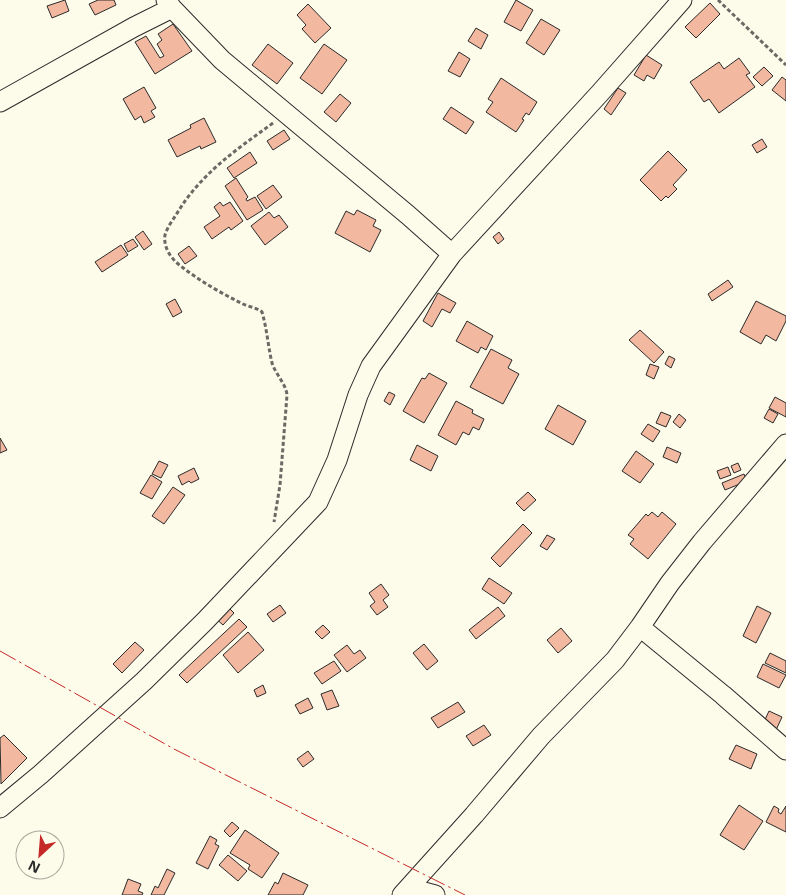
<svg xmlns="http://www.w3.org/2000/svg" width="786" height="895" font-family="'Noto Sans',sans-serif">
<rect width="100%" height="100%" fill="#fdfbea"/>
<path fill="#f2b8a0" stroke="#2b2b2b" d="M65,0L69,11L52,18L47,6Z
M98,0H114L116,5L95,15L89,4Z
M516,0L533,10L521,31L504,22Z
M710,3L720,14L696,38L685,27Z
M308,4L331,28L315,43L302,29L306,25L297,15Z
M541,19L560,30L544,55L526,43Z
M173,24L192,51L155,74L135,42L146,36L160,58L164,56L157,44L162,40L158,34Z
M476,28L488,35L481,49L468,41Z
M268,44L293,63L277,84L252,65Z
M324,44L347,60L322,94L300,78Z
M459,52L470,59L460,77L448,71Z
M646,55L662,65L654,79L647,75L644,81L634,75Z
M739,58L750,73L746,75L755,87L719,113L709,99L704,102L690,82L719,62L724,69Z
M764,67L773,76L762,86L753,77Z
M782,77L786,80V101L772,90Z
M501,78L537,102L529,115L526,113L522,119L524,120L516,132L486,112L493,102L488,99Z
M144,87L156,108L151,111L155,117L144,123L141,116L135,120L123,99Z
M618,88L626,93L611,115L604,109Z
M340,94L351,103L336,122L324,112Z
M451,107L474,122L466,134L443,119Z
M204,118L216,142L201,149L200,146L177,157L168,140L191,128L190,125Z
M284,130L290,139L273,150L267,141Z
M762,139L767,147L757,153L752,145Z
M668,151L687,170L673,185L677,189L668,198L666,196L661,201L640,180Z
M250,152L257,163L234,178L227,168Z
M236,178L248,197L246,199L247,201L255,197L263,210L247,220L225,186Z
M273,185L282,197L266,209L257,196Z
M220,202L223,206L230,202L243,221L231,230L229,227L212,239L204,227L220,216L214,207Z
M357,210L376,220L373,226L381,230L370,252L335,233L346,211L354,215Z
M269,212L274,218L279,215L288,227L265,245L251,226Z
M143,231L152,244L144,250L135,237Z
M499,232L504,239L498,244L493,237Z
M133,239L138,246L128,252L124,244Z
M121,245L128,255L102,272L95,262Z
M189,246L197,256L185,264L178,254Z
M728,280L733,287L712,301L708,294Z
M438,293L456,303L450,313L442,309L432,327L423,321Z
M175,299L182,312L173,317L166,304Z
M756,301L786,316V321L776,341L766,335L761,344L740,332Z
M467,321L493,336L486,350L481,347L478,353L456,341Z
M640,330L664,352L654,363L629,340Z
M491,349L512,360L508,368L519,374L503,404L470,387Z
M669,356L675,359L671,368L665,364Z
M650,364L659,367L654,379L646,375Z
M429,373L447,383L424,423L403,411L422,378L425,379Z
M389,392L395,395L390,405L384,401Z
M775,397L786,403V417L769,408Z
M456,401L473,410L472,413L484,419L479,430L473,427L469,435L463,432L456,445L438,435Z
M558,405L586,421L573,445L545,429Z
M769,409L778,414L773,423L764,418Z
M661,412L671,416L666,427L656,423Z
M679,414L686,420L680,428L673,422Z
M648,424L660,431L653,442L641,434Z
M0,438L7,450L0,453Z
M417,445L438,456L431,471L410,460Z
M667,447L681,453L677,463L663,457Z
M636,451L654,464L640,483L622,471Z
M159,461L168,465L161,478L152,474Z
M738,463L741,470L734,473L731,466Z
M728,467L731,475L720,479L717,471Z
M194,468L199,479L191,483L189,481L182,485L178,476Z
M744,474L747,481L725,490L722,483Z
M151,475L162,482L152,499L140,493Z
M173,487L185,495L164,524L152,516Z
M528,492L536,500L524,511L516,503Z
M652,512L658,517L662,512L676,524L648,559L630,544L634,539L628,535L646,514L648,516Z
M523,524L532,533L500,567L491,558Z
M547,535L555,539L547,550L540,546Z
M489,578L512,593L504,604L482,589Z
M381,584L389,595L383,600L388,607L377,615L370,606L375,602L369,593Z
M225,604L234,613L223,625L213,616Z
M280,605L286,613L273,622L267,614Z
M757,606L771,613L756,643L743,636Z
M498,607L505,616L476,639L469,630Z
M239,619L247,627L187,683L179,675Z
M323,625L330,632L322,639L315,632Z
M561,628L572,641L558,653L547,640Z
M248,632L264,650L238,673L223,655Z
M135,642L144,650L122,673L113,664Z
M424,644L438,661L427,670L413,653Z
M347,645L354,654L360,650L366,658L347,672L334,655Z
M770,653L786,661V673L765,663Z
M334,661L341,671L322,684L314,673Z
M763,664L786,675L779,688L757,677Z
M263,685L266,693L257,697L254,690Z
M332,690L339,706L327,710L321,694Z
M308,698L313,708L300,714L295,705Z
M458,702L465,712L438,728L431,718Z
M769,711L782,717L776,730L763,724Z
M484,725L491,735L473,746L466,736Z
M4,735L27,758L1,784L0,738Z
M736,745L757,754L751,769L729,759Z
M308,751L314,759L303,767L297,759Z
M739,805L763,821L744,850L720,835Z
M774,806L779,809L778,812L781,814L786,806V832L766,822Z
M232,822L239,828L230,837L224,831Z
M245,830L279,853L262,878L248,869L250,865L230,853Z
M210,836L217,840L215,844L219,846L208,869L196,863Z
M228,855L247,871L238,881L219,865Z
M167,869L175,873L164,895H151L155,886L158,888Z
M283,873L308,885L303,895H268L275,882L278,884Z
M128,879L141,884L138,891L143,893L142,895H122Z"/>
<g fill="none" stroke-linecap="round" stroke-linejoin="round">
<g stroke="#2b2b2b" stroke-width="21">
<path id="minor" d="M166,0L172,8L222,60L408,215L452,254
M0,102L134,27L172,8
M640,627L723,695L786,750
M0,808L41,774L144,681L205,621L318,502L337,460L358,395L371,366L452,254L600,93L682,0
M409,888L435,895
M402,895L474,815L541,736L615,660L640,627L670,583L702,542L786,444"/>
</g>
<path stroke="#6a6964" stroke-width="3" stroke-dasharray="4 2.5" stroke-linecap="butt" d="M718,0L786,65
M273,123C236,150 200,174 176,215C172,221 167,228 165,235C163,248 172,260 182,267C200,281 221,293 241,303C248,307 256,307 262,312C267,329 268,346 272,363C276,375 286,384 287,395L280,485L274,522"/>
<use href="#minor" stroke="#fdfbea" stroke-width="19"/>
<path stroke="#c62828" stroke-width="1" stroke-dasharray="18 4 2.5 4" stroke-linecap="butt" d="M0,651L174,749L465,895"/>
</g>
<g transform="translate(40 855) rotate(206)"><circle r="24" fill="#fdfbea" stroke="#a9a89e"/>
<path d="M0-4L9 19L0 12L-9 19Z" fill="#c62828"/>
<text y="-8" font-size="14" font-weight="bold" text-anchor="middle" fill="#2b2b2b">N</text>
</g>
</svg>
